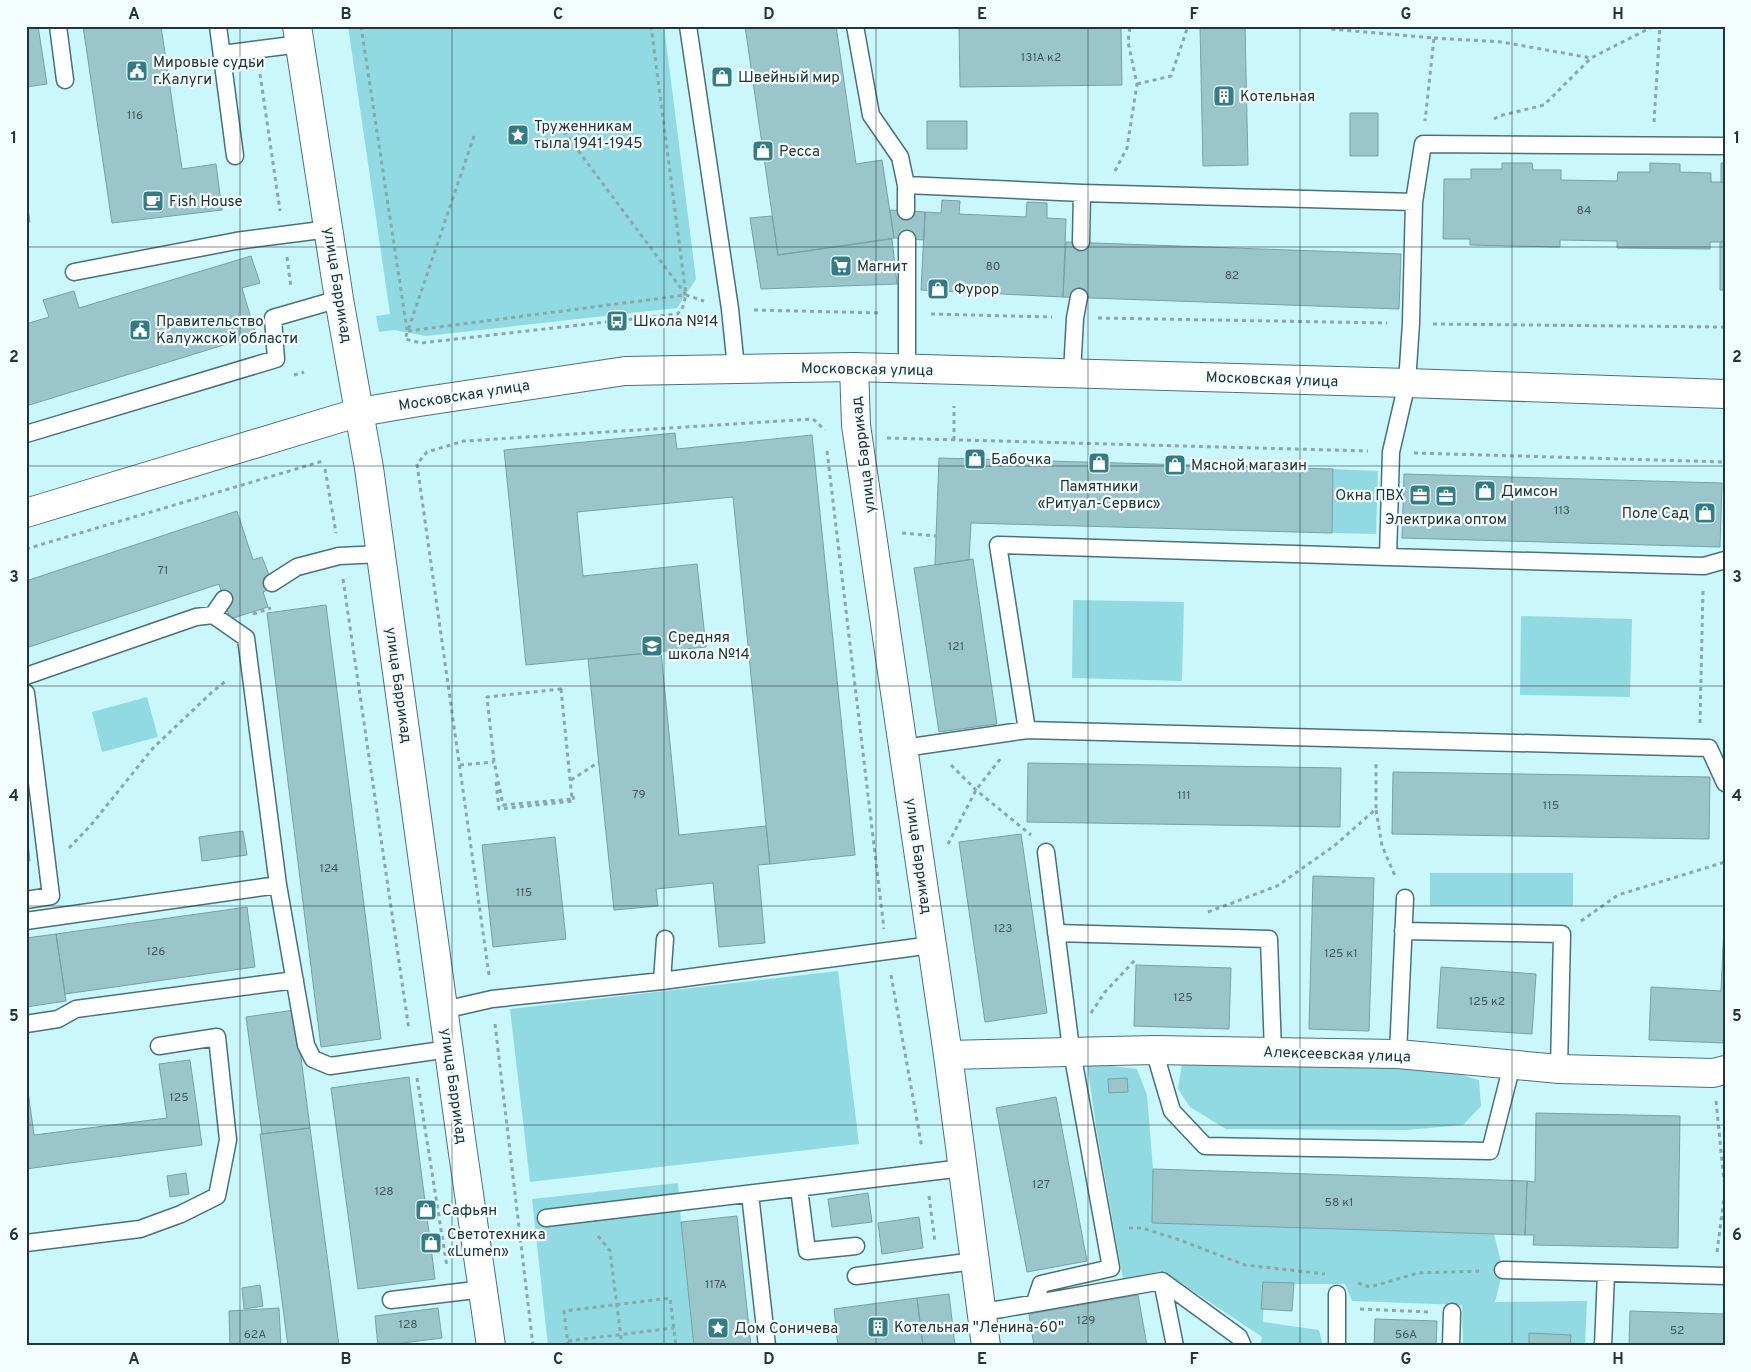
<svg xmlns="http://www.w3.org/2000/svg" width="1751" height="1372" font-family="Overpass,sans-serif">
<rect width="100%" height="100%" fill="#caf7fc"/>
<path fill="#91dae2" d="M348,26H664L696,279L677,308L426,336L394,330L379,332L376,316L390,314Z
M1333,469L1378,471L1376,534L1332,533Z
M1073,600L1184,602L1182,681L1072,678Z
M1521,616L1632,619L1630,697L1520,695Z
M147,697L158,737L102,752L92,712Z
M1430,873H1573V906H1430Z
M838,971L859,1144L530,1182L510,1009Z
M1264,1062L1448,1071L1479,1080L1481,1106L1463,1125L1406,1130L1226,1129L1190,1107L1178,1089L1182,1063Z
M1087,1063L1137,1069L1147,1095L1153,1169L1152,1223L1494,1234L1503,1270L1495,1302L1587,1301L1585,1346H1463L1462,1305L1352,1301L1345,1284H1264L1263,1322L1319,1330L1323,1346H1260L1262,1337L1163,1271L1123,1279L1097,1133Z
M678,1183L681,1222L694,1346H548L532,1199Z"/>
<path fill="#9ac6cb" stroke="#76a1a5" d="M26,26H38L47,84L26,87Z
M83,26H161L182,169L216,164L222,210L112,223Z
M745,26H836L856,164L882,160L894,238L778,255Z
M1121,26L1122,85L960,87L959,28Z
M1200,26H1245L1248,165L1203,166Z
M1350,113H1378V156H1350Z
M927,121H967V149H927Z
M1502,163H1532L1533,170H1561V180L1617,181L1618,172H1650V163L1680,164V172L1711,173V182H1725V242H1710V249L1617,248V241L1560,240V247L1470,245V239H1443L1444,179H1471V169H1502Z
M1721,163H1725V182H1721Z
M26,196L30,222H26Z
M942,200L960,201L959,214L1026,217L1027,202L1047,203V218L1066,219L1063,297L921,290L925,212L941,213Z
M890,210L925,212L924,240L894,238Z
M772,216L778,255L892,239L897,284L761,289L750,218Z
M1066,242L1401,254L1399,309L1063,297Z
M1720,242H1725V290H1720Z
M251,256L260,283L242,288L256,335L26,406V324L49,317L43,300L74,291L79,308Z
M675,433L677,449L812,435L855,855L770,864L733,497L577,512L583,576L697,564L706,647L526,665L504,450Z
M939,458L1333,469L1332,533L971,523L969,560L935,565Z
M1404,474L1722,483L1720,547L1402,538Z
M237,511L253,560L262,557L272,583L273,588L263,592L268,607L230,619L219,584L26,648V581Z
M973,559L997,724L939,732L914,568Z
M326,605L381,1039L321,1047L267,613Z
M661,652L679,835L766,826L770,864L758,865L765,943L719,947L713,883L656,889L658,906L614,910L588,659Z
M1028,763L1341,768L1340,827L1027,822Z
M1393,772L1710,777L1709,839L1392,834Z
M26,826L30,861H26Z
M243,831L247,855L202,861L199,837Z
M1021,834L1047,1013L985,1022L959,842Z
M555,837L566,939L493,947L482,845Z
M1313,876L1374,878L1369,1031L1309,1029Z
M1725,904V1043L1649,1040L1651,987L1721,991Z
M247,907L255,967L65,994L56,934Z
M56,934L66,1001L26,1007V938Z
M1136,965L1231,968L1229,1029L1134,1026Z
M1441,967L1536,974L1532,1034L1437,1028Z
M295,1010L310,1128L262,1134L246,1017Z
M190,1060L202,1145L26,1169V1076L34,1135L167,1118L159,1064Z
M409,1077L435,1279L358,1289L331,1088Z
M1127,1078L1128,1092L1109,1093L1108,1079Z
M1056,1097L1087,1261L1027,1272L996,1108Z
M1536,1113L1680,1116L1678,1248L1533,1245L1534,1235H1525L1527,1181L1535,1182Z
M310,1128L339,1346H288L260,1134Z
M1153,1169L1527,1181L1525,1235L1152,1223Z
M186,1173L189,1194L170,1197L167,1176Z
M868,1193L872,1222L832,1227L828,1199Z
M737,1216L751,1346H694L681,1222Z
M919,1217L923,1248L882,1254L878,1223Z
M1263,1282L1294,1283L1292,1311L1261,1309Z
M260,1285L263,1306L244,1309L242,1288Z
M949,1294L955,1346H923L917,1298Z
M1138,1295L1147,1346H1034L1029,1314Z
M917,1298L923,1346H838L834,1309Z
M279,1308L281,1346H230L229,1311Z
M438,1308L442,1338L378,1346L375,1316Z
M1630,1311L1725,1314V1346H1629Z
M1375,1319L1437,1321L1436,1346H1374Z
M1529,1333L1571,1335L1570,1346H1529Z"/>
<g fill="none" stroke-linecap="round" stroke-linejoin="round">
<g stroke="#497277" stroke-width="19">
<path id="lane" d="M58,26L65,80
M218,26L235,156
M688,26L730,309L736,368
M855,26L871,115L900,157L906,185V211
M222,54L300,44
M906,185L1082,193L1414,202
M1081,242L1082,193
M74,272L236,241L329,229
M907,369V239
M1072,373L1075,318L1079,297
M26,434L276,359L273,318L339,299
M1388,557L1704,566L1725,560
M272,583L297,567L339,556L381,554
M213,615L246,638L278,885L306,1045L313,1059L330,1066L449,1049
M26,676L196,617L213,615L224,599
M26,693L51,896L26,900
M1027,730L1709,748L1725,783
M904,748L1027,730L998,545L1388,557L1391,452L1407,383L1411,323L1414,202L1423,144L1725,146
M26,921L278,885
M1403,931L1562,934L1559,1069
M1056,933L1269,939L1273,1052
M662,981L932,945
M444,1010L492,999L662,981L665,939
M26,1024L58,1019L76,1009L295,980
M1154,1050L1172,1111L1205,1146L1490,1151L1512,1065
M1398,1054L1405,898
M799,1188L807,1251L856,1246
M750,1194L767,1346
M546,1218L963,1168
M26,1243L140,1229L181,1214L217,1196L228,1140L217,1037L159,1046
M1503,1270L1725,1276
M856,1276L975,1261
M1162,1281L1175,1346
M391,1300L484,1289
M1035,1302L1041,1284L1111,1268L1070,1041L1046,852
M981,1312L1002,1309L1162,1281L1239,1337L1243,1346
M1337,1346V1294
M1451,1346L1452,1312
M1603,1346L1606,1273"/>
</g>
<g stroke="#497277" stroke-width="30">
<path id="street" d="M854,367L856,425L948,1055L986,1346
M948,1055L1154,1050L1398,1054L1559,1069L1713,1073L1725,1070"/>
</g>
<g stroke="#497277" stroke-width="30">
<path id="secondary" d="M297,26L339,299L369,468L462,1146L491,1346"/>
</g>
<g stroke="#497277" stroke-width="30">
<path id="primary" d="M26,513L360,412L419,402L625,371L854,367L1407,383L1725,394"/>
</g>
<path stroke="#87a9ad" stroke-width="3" stroke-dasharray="4 4" stroke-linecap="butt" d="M361,26L407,330
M1324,26L1331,29L1434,38L1425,121
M1434,38L1502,42L1591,58L1654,26
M260,74L280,211
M1137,84L1171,76L1188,26
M1494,119L1499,116L1544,105L1591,58
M1654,122L1660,26
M559,125L686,295L651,26
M474,136L405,339L421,343L677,314L682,310L686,295
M1115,171L1127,148L1137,84L1128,42L1130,26
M287,257L291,288
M754,310L882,313
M931,314L1052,317
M1098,318L1387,323
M1433,324L1725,327
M408,331L686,295L704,301
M294,375L304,372
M887,438L1368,451
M954,440V406
M827,451L884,929
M1414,453L1725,462
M325,469L336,533
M902,533L936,536
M26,549L323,461
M343,579L409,1030
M253,614L271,608
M561,689L572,799L503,805L494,761L487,697Z
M1700,723L1703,589
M460,765L494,762
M951,765L976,790L1031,835
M571,780L599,762
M496,782L499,809L574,801L573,796
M1376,810L1382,846L1396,878
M948,844L976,790L1001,758
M69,848L91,825L153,748L211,693L227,680
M1208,912L1277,886L1334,846L1376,809V762
M1581,921L1618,895L1725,862
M489,975L417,464L427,452L464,441L813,419L825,430
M891,975L922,1148
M1091,1013L1105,992L1135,960
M495,1024L533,1346
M417,1078L447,1267
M1716,1101L1724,1181
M929,1196L935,1242
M1129,1228H1142L1177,1239L1245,1265L1325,1274
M598,1236L610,1251L622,1346
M1717,1252L1724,1198
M1358,1283L1370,1287L1418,1273L1479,1271
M1360,1309L1429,1312
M568,1341L674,1328
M568,1346L564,1311L670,1298L676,1346"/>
<use href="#lane" stroke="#fff" stroke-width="16"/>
<use href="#street" stroke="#fff" stroke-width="28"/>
<use href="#secondary" stroke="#fff" stroke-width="28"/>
<use href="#primary" stroke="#fff" stroke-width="28"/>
</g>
<path fill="none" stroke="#233537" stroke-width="1" stroke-opacity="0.55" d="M240,26V1346M452,26V1346M664,26V1346M876,26V1346M1088,26V1346M1300,26V1346M1512,26V1346M26,247H1725M26,466H1725M26,686H1725M26,906H1725M26,1125H1725"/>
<defs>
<g id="civic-square" transform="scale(1.125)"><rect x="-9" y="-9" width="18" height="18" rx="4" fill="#347c84" stroke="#f4fdfe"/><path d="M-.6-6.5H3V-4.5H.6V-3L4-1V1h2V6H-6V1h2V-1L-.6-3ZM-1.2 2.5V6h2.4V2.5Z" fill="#fff"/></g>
<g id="shop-square" transform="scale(1.125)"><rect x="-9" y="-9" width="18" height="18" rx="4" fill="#347c84" stroke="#f4fdfe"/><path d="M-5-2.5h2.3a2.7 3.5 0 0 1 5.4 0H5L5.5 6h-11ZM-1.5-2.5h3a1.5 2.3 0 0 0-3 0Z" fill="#fff"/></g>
<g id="building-square" transform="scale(1.125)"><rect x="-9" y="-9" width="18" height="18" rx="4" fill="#347c84" stroke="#f4fdfe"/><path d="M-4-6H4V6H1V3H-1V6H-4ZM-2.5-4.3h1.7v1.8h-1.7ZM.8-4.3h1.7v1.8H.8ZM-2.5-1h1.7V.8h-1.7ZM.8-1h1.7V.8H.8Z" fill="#fff"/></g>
<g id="sight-square" transform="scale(1.125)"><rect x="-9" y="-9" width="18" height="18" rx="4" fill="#347c84" stroke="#f4fdfe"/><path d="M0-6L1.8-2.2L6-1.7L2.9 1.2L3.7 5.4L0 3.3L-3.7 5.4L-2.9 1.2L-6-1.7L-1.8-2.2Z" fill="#fff"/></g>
<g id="cafe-square" transform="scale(1.125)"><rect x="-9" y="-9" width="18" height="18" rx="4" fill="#347c84" stroke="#f4fdfe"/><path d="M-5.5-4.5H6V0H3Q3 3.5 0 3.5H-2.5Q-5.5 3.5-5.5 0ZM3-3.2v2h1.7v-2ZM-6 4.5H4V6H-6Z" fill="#fff"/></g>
<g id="supermarket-square" transform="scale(1.125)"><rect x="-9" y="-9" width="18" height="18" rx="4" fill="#347c84" stroke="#f4fdfe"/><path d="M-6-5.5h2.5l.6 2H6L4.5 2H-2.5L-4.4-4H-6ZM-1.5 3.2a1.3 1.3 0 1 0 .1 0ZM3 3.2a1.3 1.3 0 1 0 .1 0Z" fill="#fff"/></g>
<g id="bus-square" transform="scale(1.125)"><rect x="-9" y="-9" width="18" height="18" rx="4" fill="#347c84" stroke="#f4fdfe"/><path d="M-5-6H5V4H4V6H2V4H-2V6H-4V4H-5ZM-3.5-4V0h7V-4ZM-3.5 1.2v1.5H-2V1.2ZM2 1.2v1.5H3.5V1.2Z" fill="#fff"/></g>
<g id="office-square" transform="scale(1.125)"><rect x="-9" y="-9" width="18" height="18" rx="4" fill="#347c84" stroke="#f4fdfe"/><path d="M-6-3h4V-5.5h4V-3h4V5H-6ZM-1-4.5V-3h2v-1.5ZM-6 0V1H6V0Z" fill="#fff"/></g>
<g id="school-square" transform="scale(1.125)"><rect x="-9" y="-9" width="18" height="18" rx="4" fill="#347c84" stroke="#f4fdfe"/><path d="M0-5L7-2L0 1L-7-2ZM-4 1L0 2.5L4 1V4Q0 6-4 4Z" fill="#fff"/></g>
</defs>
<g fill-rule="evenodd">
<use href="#civic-square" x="137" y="71"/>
<use href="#shop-square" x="722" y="77"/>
<use href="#building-square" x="1224" y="96"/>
<use href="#sight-square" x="518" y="135"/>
<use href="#shop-square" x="763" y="151"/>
<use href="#cafe-square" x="153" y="201"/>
<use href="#supermarket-square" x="841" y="266"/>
<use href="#shop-square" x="938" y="289"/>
<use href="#bus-square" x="617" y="321"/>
<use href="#civic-square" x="140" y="330"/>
<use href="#shop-square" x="975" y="459"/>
<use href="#shop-square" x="1099" y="463"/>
<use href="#shop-square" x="1175" y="465"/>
<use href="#shop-square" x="1485" y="491"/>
<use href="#office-square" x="1420" y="495"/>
<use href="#office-square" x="1446" y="496"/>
<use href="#shop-square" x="1705" y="513"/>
<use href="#school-square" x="652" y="646"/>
<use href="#shop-square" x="426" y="1210"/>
<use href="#shop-square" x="431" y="1243"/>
<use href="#building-square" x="878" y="1327"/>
<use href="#sight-square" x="718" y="1328"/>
</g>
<g text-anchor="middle" stroke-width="4.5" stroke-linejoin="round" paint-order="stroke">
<g font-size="12" fill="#41595c">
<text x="1041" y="61">131А к2</text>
<text x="135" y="119">116</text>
<text x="1584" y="214">84</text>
<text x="993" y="270">80</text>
<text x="1232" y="279">82</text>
<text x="1562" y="514">113</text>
<text x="163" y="574">71</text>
<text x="956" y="650">121</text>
<text x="639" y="798">79</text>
<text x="1184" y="799">111</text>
<text x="1551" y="809">115</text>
<text x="329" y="872">124</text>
<text x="524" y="896">115</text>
<text x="1003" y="932">123</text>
<text x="156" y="955">126</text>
<text x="1341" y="957">125 к1</text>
<text x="1183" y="1001">125</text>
<text x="1487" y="1005">125 к2</text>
<text x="179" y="1101">125</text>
<text x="1041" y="1188">127</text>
<text x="384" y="1195">128</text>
<text x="1339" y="1206">58 к1</text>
<text x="716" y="1288">117А</text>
<text x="1086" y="1324">129</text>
<text x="408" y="1328">128</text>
<text x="1677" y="1334">52</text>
<text x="255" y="1338">62А</text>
<text x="1406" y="1338">56А</text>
</g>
<g font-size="15" fill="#233537" stroke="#f4fdfe" text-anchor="start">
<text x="153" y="67">Мировые судьи<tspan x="153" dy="17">г.Калуги</tspan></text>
<text x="738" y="82">Швейный мир</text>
<text x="1240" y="101">Котельная</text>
<text x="534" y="131">Труженникам<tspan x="534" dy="17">тыла 1941-1945</tspan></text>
<text x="779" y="156">Ресса</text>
<text x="169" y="206">Fish House</text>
<text x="857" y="271">Магнит</text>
<text x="954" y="294">Фурор</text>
<text x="156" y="326">Правительство<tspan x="156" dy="17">Калужской области</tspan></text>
<text x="633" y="326">Школа №14</text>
<text x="991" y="464">Бабочка</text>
<text x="1191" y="470">Мясной магазин</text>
<text x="1099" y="491" text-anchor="middle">Памятники<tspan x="1099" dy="17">«Ритуал-Сервис»</tspan></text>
<text x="1501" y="496">Димсон</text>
<text x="1404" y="500" text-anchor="end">Окна ПВХ</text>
<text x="1689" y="518" text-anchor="end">Поле Сад</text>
<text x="1446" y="524" text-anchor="middle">Электрика оптом</text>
<text x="668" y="642">Средняя<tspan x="668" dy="17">школа №14</tspan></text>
<text x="442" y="1215">Сафьян</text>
<text x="447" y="1239">Светотехника<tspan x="447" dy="17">«Lumen»</tspan></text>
<text x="894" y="1332">Котельная "Ленина-60"</text>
<text x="734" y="1333">Дом Соничева</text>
</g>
<g font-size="15" fill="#233537" stroke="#f4fdfe">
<text transform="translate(338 285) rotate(81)" y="5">улица Баррикад</text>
<text transform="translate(867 369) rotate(1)" y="5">Московская улица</text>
<text transform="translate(1272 379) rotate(2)" y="5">Московская улица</text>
<text transform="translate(464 395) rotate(-9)" y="5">Московская улица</text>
<text transform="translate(863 455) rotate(-97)" y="5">улица Баррикад</text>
<text transform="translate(399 685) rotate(82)" y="5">улица Баррикад</text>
<text transform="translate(919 856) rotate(82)" y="5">улица Баррикад</text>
<text transform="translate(1337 1054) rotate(2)" y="5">Алексеевская улица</text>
<text transform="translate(454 1086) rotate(82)" y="5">улица Баррикад</text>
</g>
</g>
<rect width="1751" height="1372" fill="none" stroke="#f4fdfe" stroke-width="55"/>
<rect x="28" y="28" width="1696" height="1316" fill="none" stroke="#233537" stroke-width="2"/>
<g font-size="16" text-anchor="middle" font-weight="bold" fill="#233537">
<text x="134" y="19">A</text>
<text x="346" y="19">B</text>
<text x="558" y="19">C</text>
<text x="769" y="19">D</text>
<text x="982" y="19">E</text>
<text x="1194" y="19">F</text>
<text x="1406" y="19">G</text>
<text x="1618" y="19">H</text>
<text x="14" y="143">1</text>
<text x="1737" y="143">1</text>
<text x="14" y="362">2</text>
<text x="1737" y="362">2</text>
<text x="14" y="582">3</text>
<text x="1737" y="582">3</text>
<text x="14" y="801">4</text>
<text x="1737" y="801">4</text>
<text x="14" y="1021">5</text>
<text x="1737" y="1021">5</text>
<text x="14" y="1240">6</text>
<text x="1737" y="1240">6</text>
<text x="134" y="1364">A</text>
<text x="346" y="1364">B</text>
<text x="558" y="1364">C</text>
<text x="769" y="1364">D</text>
<text x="982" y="1364">E</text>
<text x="1194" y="1364">F</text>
<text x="1406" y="1364">G</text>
<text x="1618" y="1364">H</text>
</g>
</svg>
